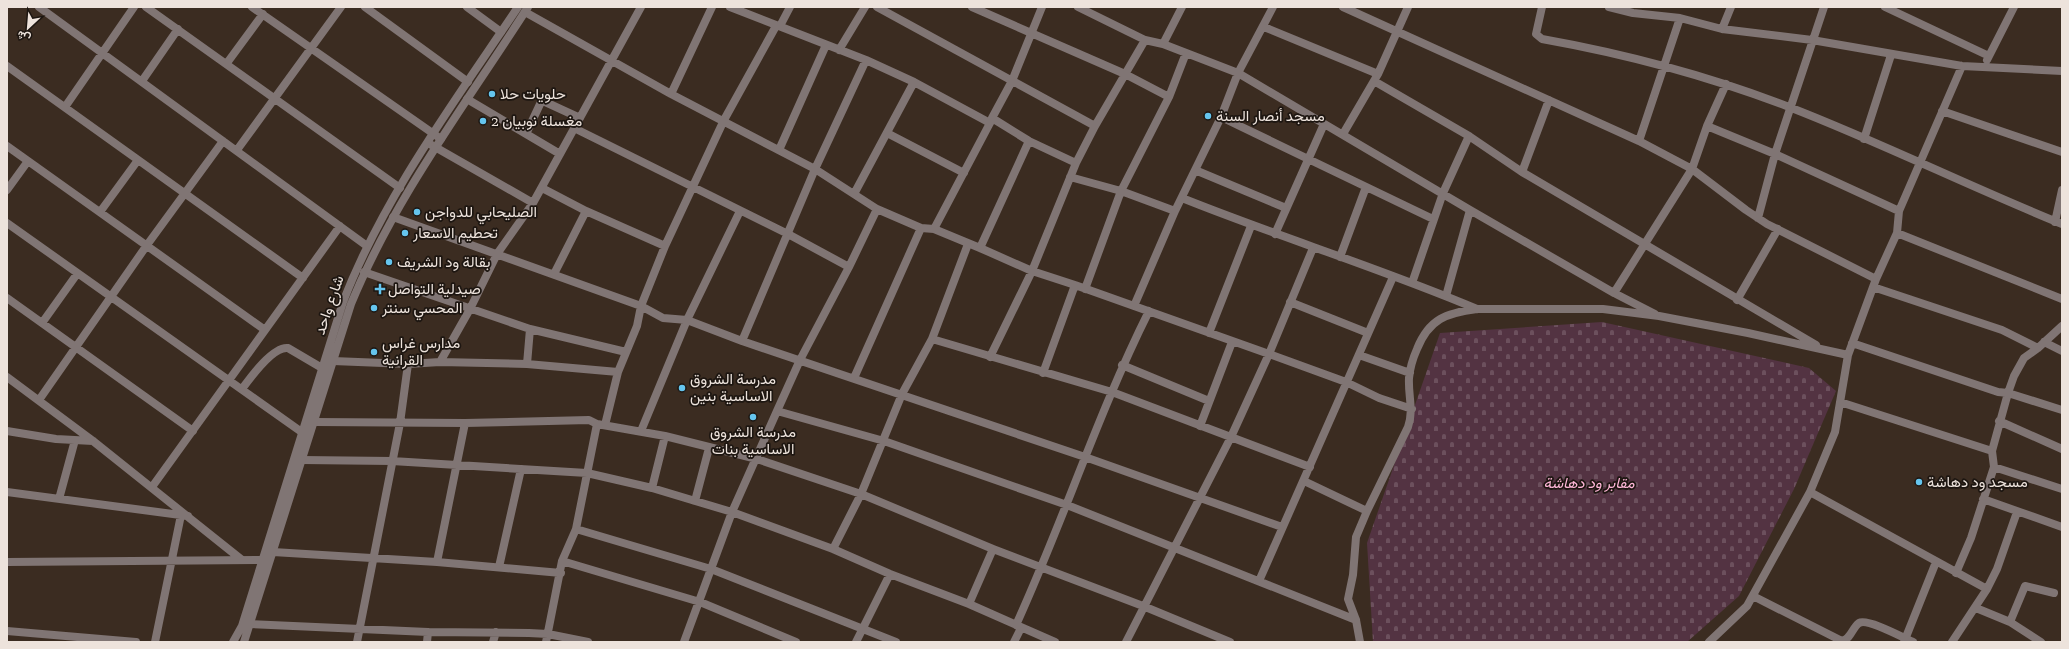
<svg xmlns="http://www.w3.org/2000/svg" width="2069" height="649" font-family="'Zilla Slab',Vazirmatn,serif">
<defs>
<pattern id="cemetery-stones" width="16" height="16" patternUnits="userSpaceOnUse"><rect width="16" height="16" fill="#533342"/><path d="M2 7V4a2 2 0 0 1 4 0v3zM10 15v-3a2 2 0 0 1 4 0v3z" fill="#6c505d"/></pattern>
</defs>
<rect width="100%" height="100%" fill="#3b2c21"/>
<path fill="url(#cemetery-stones)" d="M1602,322L1809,368L1836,391L1794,489L1739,596L1687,642H1373L1367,543L1440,333Z"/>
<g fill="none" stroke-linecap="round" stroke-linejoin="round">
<path stroke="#807574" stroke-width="8" d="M39,7L367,246
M146,7L400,188
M252,7L441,139
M365,7L468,82
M467,7L501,32
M730,7L866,60L914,82L990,123L992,118L1029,141L1076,163
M877,7L1095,126
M972,7L1125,74L1169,97
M1078,7L1145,40L1163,44L1238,73L1470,210L1614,293L1655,314
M1343,7L1639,141L1692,169L1746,210L1767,224L1876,279
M1542,7L1536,34L1542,39C1626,54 1709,76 1789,107C1882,143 1970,187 2062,224
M1609,7L1633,13L1680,18L1722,29L1812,40L1962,66L2062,71
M1885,7L1989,56
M525,12L671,94L815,169L877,209L921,228L934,229L980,248L1032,271L1075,285L1269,354L1346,382L1379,398L1412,409
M780,26L790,7
M1264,27L1378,74
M1722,29L1731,7
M1163,44L1182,7
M839,50L865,7
M1987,60L2014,7
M227,63L263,14
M7,66L303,278
M142,81L178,29
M1374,81L1469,136L1522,172L1816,345
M671,94L712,7
M467,99L560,154
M65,107L134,7
M1942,111L2062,152
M1221,117L1433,219
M992,118L1012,81L1042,7
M1707,126L1775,154L1899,211
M574,128L788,234L849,267
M887,133L964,173
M526,134L541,102L543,101L580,118
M1343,134L1378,74L1408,7
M1864,139L1891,55
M1639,141L1680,18
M428,143L533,203
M7,146L265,330
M237,150L341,7
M779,150L826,45
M1195,170L1286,208
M1522,172L1549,100
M1070,177L1121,191L1175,211
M542,188L586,211L665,246
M7,190L28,161
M854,194L914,82
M1182,198C1279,237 1380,268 1477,309
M100,212L138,160
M393,217L641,306L663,318L687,320L742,341L1085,457L1282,527
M1758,218L1775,154L1824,7
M2055,222L2062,190
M7,223L303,433
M934,229L990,123
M1897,233L2062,299
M1275,234L1324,124
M980,248L1029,141
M1340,257L1366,187
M364,272L530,329L626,352
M554,274L586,211
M1412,283L1443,193L1469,136
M1873,287L2002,330L2038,348
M1085,289L1121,191L1169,97L1186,53
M1614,293L1692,169L1707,126L1726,84
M1446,296L1470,210
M7,298L193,431
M1737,300L1778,229
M1290,302L1368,333
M1134,306L1175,211L1221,117L1238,73L1273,7
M42,323L77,274
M1209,333L1251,226
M932,339L1112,392L1310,467
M742,341L815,169L866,60
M2044,342L2062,351
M1852,343L1998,392L2008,393L2014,376L2024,358L2038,348L2062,326
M1359,355L1410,373
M990,357L1032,271L1076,163L1095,126L1145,40
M333,361L408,364L440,362L527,364L618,372
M440,362L470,309L497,254L533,203L641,7
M527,364L530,329
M1122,365L1209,401
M1043,373L1075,285
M7,377L93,441L242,560
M854,378L921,228
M242,389C250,378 273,346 288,348L322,368
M39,400L147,245L223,141
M1840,402L1992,451
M777,411L884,441L1067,505L1356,620
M1999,421L2062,449
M315,422L465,423L589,420L597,424L665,436L757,459L861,494L993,549L1143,606L1230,642
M605,425L618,372L637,326L641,306L665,246L724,120L776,26
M1200,426L1232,342
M7,431L56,439L93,441
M641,431L687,320L740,211
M302,460L392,461L587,473L652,488L732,512L833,549L890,574L969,604L1055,642
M1994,467L2062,489
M1304,481L1367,511
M152,487L340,226
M652,488L665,436
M7,492L188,516
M1810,492L1987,589
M59,499L75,440
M1983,499L2062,527
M695,501L709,448
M576,529L711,569L896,642
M833,549L861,494L902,394L932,339L968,244
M562,561L700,602L796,642
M7,562L263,560L273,552L437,562L561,573
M437,562L465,423
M499,567L521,469
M1956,573L1971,538L1994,467L1992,451L2008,393L2062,410
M1259,581L1393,277
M1753,596L1842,641C1851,639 1852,628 1859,623C1867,618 1904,638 1913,642
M969,604L993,549
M1976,608L2010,622L2041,642
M2010,622L2025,586L2054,593
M250,624L428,632L529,633L548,634L588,642
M1016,625C1063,522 1098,413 1149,311
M7,631L136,642
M155,642L181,515
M357,642L400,423L408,364
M427,642L428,632
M493,642L496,632
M546,642L562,561L576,529L597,424
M684,642L732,512L777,411L800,360L849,267L877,209
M856,642L890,574
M1014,642L1021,628
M1126,642L1231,437L1269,354L1313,248
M1360,642L1356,620L1348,599L1353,575L1356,537L1367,511L1408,427C1414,410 1408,396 1409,378C1410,368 1413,358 1417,349C1429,319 1446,313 1477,309H1603L1659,316L1748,333L1848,355
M1709,642L1747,606L1810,492L1835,432L1848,355L1876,279L1897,233L1899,211L1962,66
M1904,642L1936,562
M1952,642L1987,589L1997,569L2017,512"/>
<path stroke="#807574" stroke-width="8" d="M233,642L242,626L343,302C384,196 455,101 518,7
M244,642L351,304C395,197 466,104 528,7"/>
</g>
<g fill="#65c5ee" stroke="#1d1611" stroke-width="1.5">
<circle cx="492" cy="94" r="4"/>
<circle cx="1208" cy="116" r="4"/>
<circle cx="483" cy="121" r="4"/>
<circle cx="417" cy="212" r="4"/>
<circle cx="405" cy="233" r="4"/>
<circle cx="389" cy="262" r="4"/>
<path d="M378 283h4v4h4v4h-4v4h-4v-4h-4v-4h4z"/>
<circle cx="374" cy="308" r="4"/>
<circle cx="374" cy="352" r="4"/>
<circle cx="682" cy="388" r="4"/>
<circle cx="753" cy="417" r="4"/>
<circle cx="1919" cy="482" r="4"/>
</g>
<g text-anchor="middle" stroke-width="3.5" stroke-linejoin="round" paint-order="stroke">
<g font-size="15" fill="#ede3dc" stroke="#1d1611" text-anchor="start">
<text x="500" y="99">حلويات حلا</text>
<text x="1216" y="121">مسجد أنصار السنة</text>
<text x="491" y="126">مغسلة نوبيان 2</text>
<text x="425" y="217">الصليحابي للدواجن</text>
<text x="413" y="238">تحطيم الاسعار</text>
<text x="397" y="267">بقالة ود الشريف</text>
<text x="388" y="294">صيدلية التواصل</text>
<text x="382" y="313">المحسي سنتر</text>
<text x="382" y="348">مدارس غراس<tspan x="382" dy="17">القرانية</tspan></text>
<text x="690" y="384">مدرسة الشروق<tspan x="690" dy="17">الاساسية بنين</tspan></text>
<text x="753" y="437" text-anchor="middle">مدرسة الشروق<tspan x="753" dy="17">الاساسية بنات</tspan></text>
<text x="1927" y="487">مسجد ود دهاشة</text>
</g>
<g font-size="15" fill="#ede3dc" stroke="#1d1611">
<text transform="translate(329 305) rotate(-71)" y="5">شارع واحد</text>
</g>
<g font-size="15" font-style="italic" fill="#fdb6d7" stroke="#1d1611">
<text x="1589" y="488">مقابر ود دهاشة</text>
</g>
</g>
<rect width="2069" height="649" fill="none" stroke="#ede3dc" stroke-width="16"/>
<g transform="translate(28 28) rotate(206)" stroke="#1d1611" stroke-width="3" paint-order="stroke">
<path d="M0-3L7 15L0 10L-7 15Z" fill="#ede3dc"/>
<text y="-6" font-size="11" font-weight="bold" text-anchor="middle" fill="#ede3dc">ش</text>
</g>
</svg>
